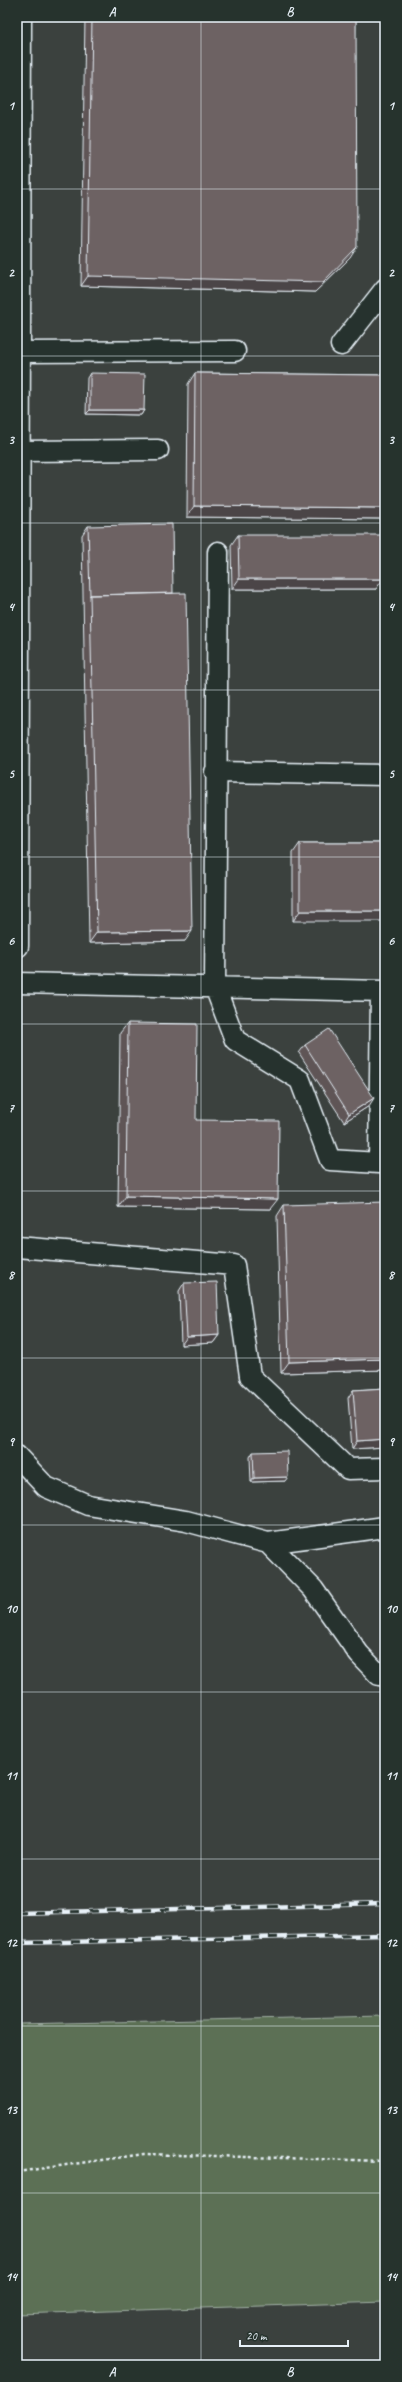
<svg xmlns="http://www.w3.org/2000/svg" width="402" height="2382" font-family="Caveat,sans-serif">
<rect width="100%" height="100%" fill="#3b413e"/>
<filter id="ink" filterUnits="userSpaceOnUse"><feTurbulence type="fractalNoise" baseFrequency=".025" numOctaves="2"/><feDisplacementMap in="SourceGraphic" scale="8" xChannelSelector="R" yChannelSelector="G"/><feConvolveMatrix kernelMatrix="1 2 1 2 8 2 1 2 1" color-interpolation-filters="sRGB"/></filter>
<g filter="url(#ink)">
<path fill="#5b7054" stroke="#a2b0a6" d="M385,2016V2302L17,2314V2024Z"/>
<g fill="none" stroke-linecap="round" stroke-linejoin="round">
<g stroke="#e8f1f8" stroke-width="23">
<path id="service" d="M341,345L385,289
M19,352L235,351
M18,451L158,450
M218,552L215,987L235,1040L300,1080L330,1160L379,1163L381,991
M215,772L385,775
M17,983L385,991
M17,1247L234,1265L250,1376L348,1469L385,1468
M17,1456L46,1487L88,1505L186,1521L268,1543L313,1589L359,1654L379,1675L385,1676
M268,1543L385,1527"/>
</g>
<g stroke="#e8f1f8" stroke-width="25">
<path id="minor" d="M17,946L20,17"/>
</g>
<path stroke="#e8f1f8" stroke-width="2.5" stroke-dasharray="3 3" stroke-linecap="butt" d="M17,2172L144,2154L385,2161"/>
<use href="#service" stroke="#26332d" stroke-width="20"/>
<use href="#minor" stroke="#26332d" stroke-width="22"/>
<g stroke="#e8f1f8" stroke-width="4.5">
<path id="rail" d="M17,1913L385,1904
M17,1943L385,1935"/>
</g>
<use href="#rail" stroke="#26332d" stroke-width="3" stroke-dasharray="9" stroke-linecap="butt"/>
</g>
<path fill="#5e5456" stroke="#e8f1f8" d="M85,17H356L350,258L315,292L81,286Z
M90,373L144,410L141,415L86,414L87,378Z
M195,373L385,375V519L187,517L188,384Z
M88,526L173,593L185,941L89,943L82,535Z
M238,535L376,589H232L231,545Z
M300,843H385L293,921V853Z
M128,1023L196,1120L270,1209L118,1207L120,1033Z
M305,1045L369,1106L344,1122L299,1053Z
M284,1205L385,1370L281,1373L277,1216Z
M184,1283L219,1335L213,1343L181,1345L179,1291Z
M385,1388V1447L352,1449L348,1398L353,1390Z
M253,1452L285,1481L251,1482L250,1457Z"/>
<path fill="#4c4546" stroke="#e8f1f8" d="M357,247L350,258L315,292L81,286L88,276Z
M90,410H144L141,415L86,414Z
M194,506L385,508V519L187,517Z
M239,579H383L376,589H232Z
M300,911H385V921H293Z
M192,931L185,941L89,943L97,932Z
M374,1098L369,1106L344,1122L349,1114Z
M126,1196L278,1199L270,1209L118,1207Z
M219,1335L213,1343L181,1345L187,1337Z
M385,1359V1370L281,1373L289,1362Z
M385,1439V1447L352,1449L357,1441Z
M288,1477L285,1481L251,1482L254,1478Z"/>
<path fill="#6d6264" stroke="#e8f1f8" d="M92,17H356L357,247L323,282L88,276Z
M90,373L145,374L144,410H90Z
M195,373L385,375V508L194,506Z
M172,524L173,593L90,595V596L88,526Z
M238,535H383V579H239Z
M186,593L192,931L97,932L90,595Z
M300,843H385V911H300Z
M128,1023L197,1024L196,1120L279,1121L278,1199L126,1196Z
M329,1029L374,1098L349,1114L305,1045Z
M385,1202V1359L289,1362L284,1205Z
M217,1282L219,1335L187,1337L184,1283Z
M385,1388V1439L357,1441L353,1390Z
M287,1451L288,1477L254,1478L253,1452Z"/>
</g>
<path fill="none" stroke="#e8f1f8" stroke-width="1" stroke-opacity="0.55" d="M201,17V2365M17,189H385M17,356H385M17,523H385M17,690H385M17,857H385M17,1024H385M17,1191H385M17,1358H385M17,1525H385M17,1692H385M17,1859H385M17,2026H385M17,2193H385"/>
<rect width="402" height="2382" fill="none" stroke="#26332d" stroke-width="44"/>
<path d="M240 2340v6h108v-6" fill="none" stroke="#e8f1f8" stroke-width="2"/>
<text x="246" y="2340" font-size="12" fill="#e8f1f8" stroke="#26332d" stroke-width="3" paint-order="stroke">20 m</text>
<rect x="22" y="22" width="358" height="2338" fill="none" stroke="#e8f1f8" stroke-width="1.5"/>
<g font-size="13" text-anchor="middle" font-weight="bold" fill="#e8f1f8">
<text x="112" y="16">A</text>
<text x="290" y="16">B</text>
<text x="11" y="110">1</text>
<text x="391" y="110">1</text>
<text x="11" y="277">2</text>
<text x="391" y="277">2</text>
<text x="11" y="444">3</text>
<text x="391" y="444">3</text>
<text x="11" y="611">4</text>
<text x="391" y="611">4</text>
<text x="11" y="778">5</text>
<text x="391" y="778">5</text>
<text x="11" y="945">6</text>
<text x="391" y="945">6</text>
<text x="11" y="1112">7</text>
<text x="391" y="1112">7</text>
<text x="11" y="1279">8</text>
<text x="391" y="1279">8</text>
<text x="11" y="1446">9</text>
<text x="391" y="1446">9</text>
<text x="11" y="1613">10</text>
<text x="391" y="1613">10</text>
<text x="11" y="1780">11</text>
<text x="391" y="1780">11</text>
<text x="11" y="1947">12</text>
<text x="391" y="1947">12</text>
<text x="11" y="2114">13</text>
<text x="391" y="2114">13</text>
<text x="11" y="2281">14</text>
<text x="391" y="2281">14</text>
<text x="112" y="2376">A</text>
<text x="290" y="2376">B</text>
</g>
</svg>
